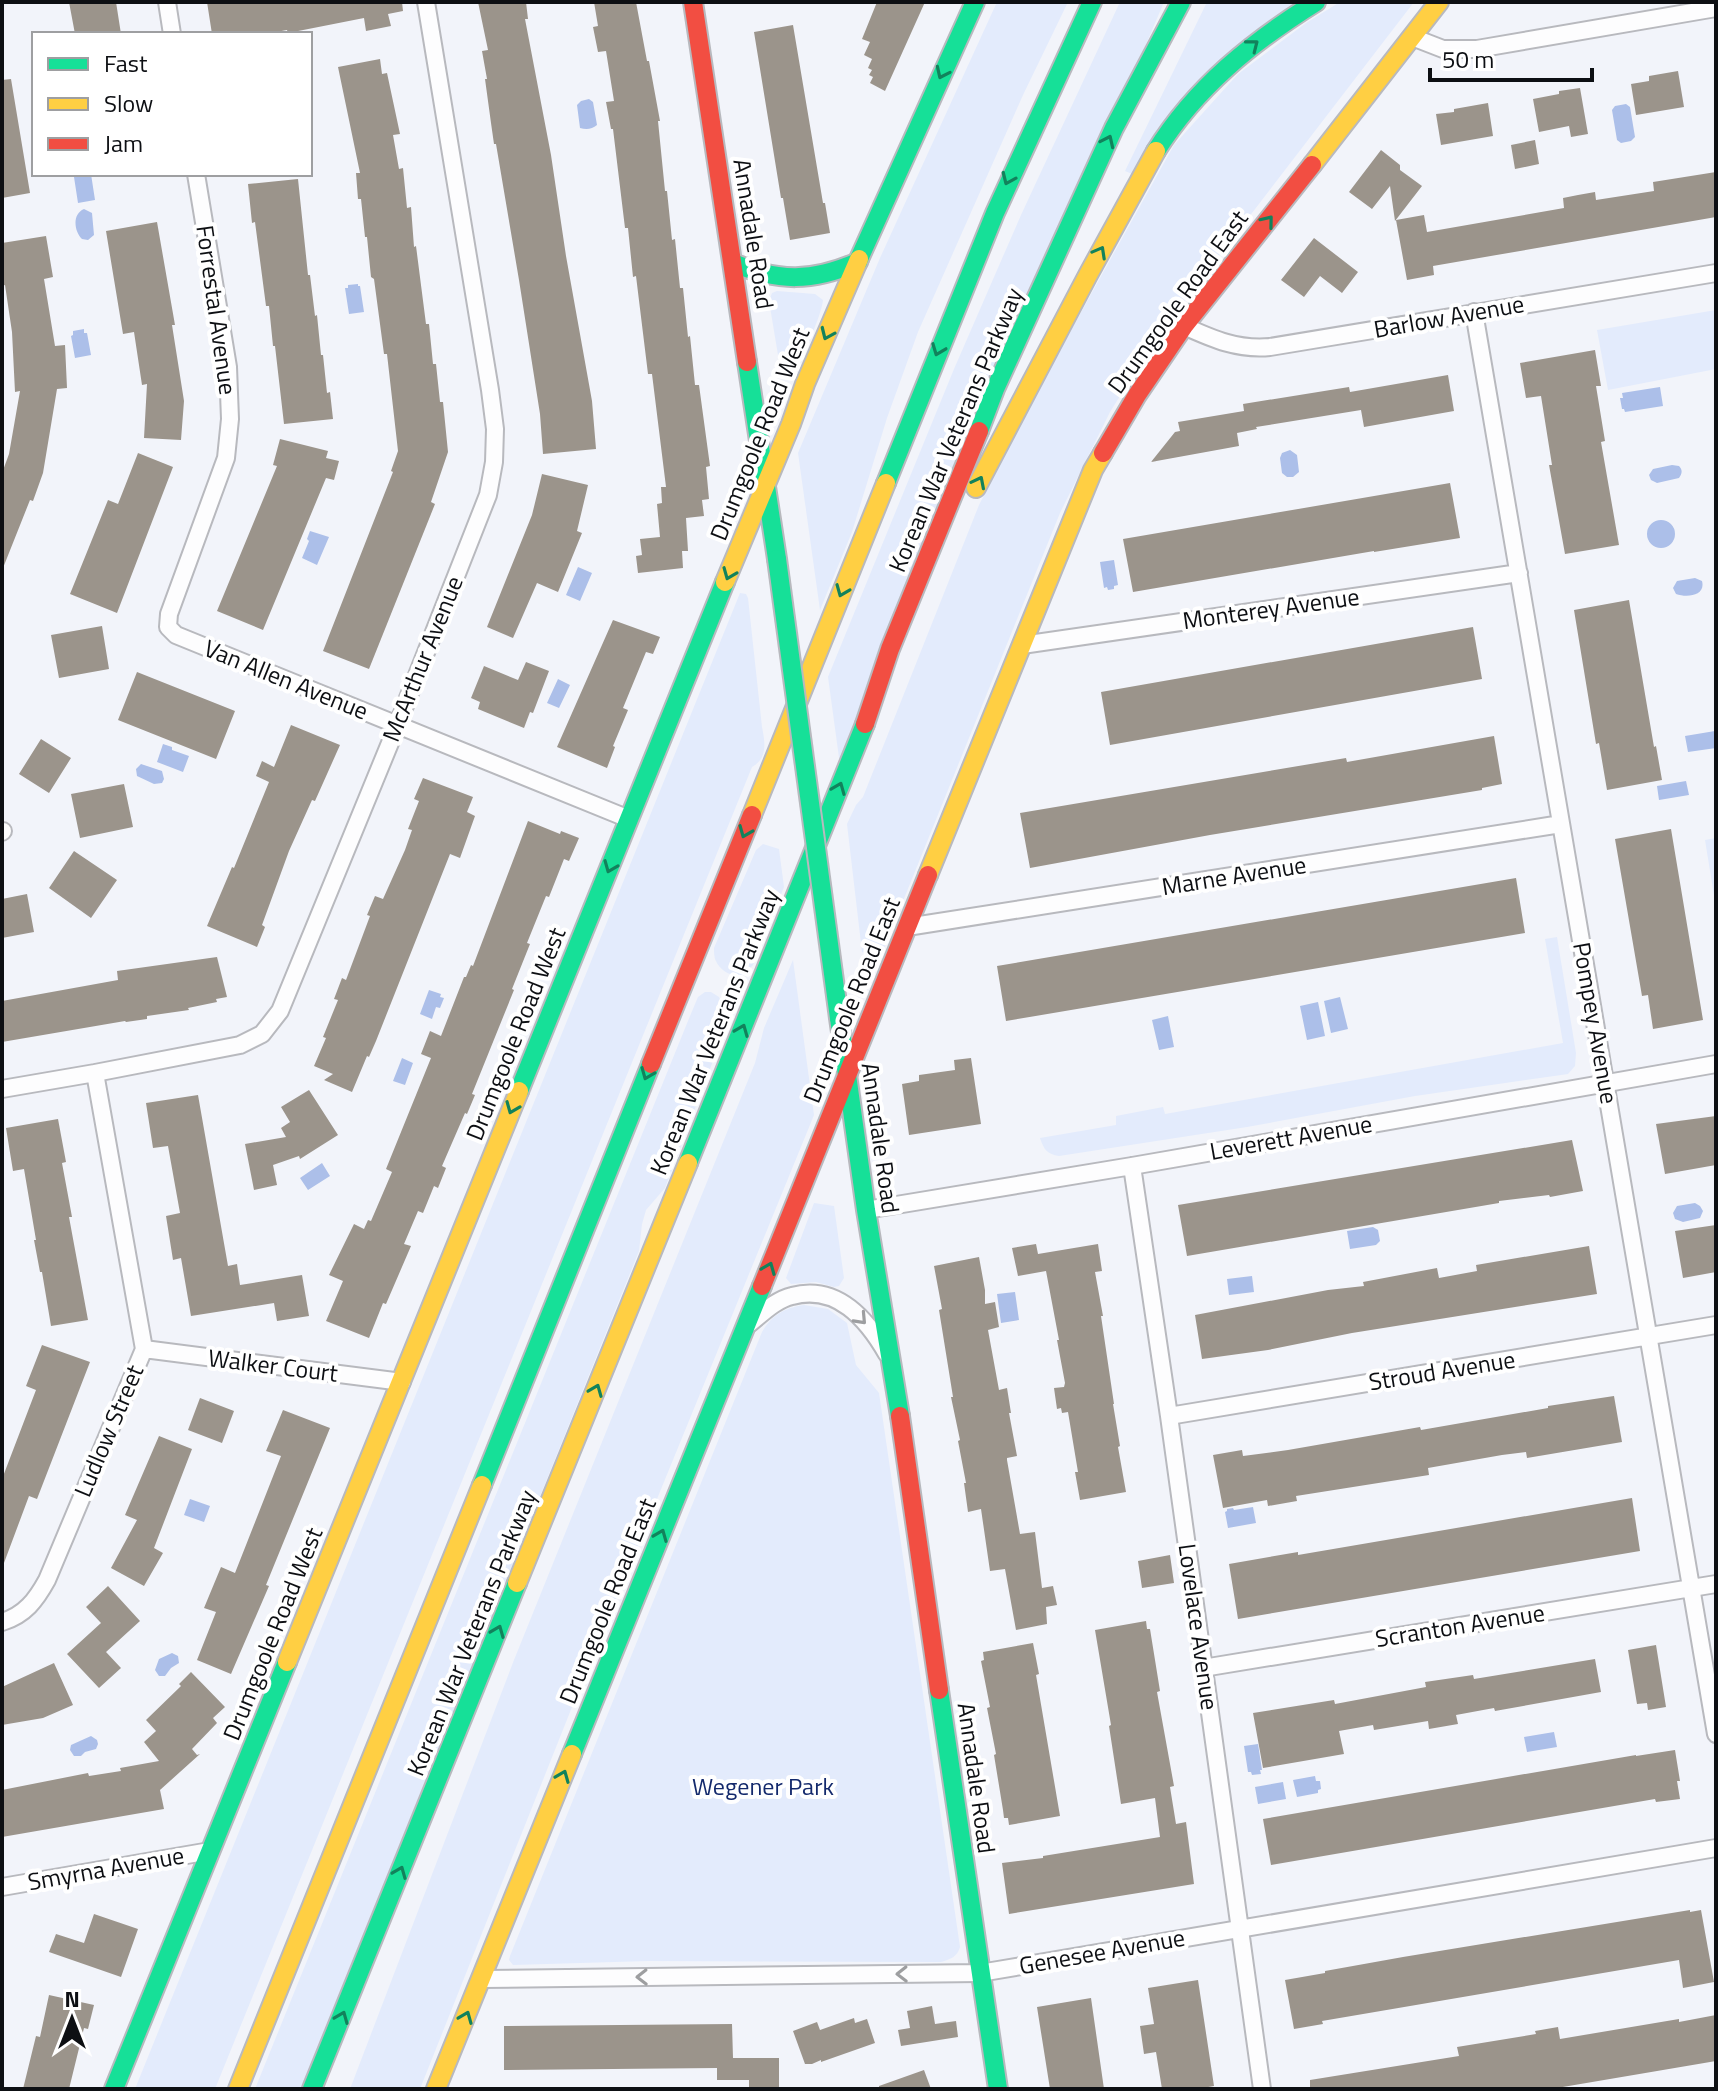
<svg xmlns="http://www.w3.org/2000/svg" width="1718" height="2091" font-family="'Titillium Web',sans-serif">
<rect width="100%" height="100%" fill="#f2f4fa"/>
<path fill="#e3ebfc" d="M997,2H1068L1023,95L918,332L887,418L852,532L820,610L798,453L880,258Z
M1120,2H1164L840,765L828,677L954,369L1021,215Z
M1207,2H1304L1132,174L1125,171Z
M1340,2H1414L1159,334L1110,412L1060,513L880,958L862,952L847,824L856,805L863,797L979,505L1036,393L1174,145L1238,74L1306,23Z
M777,291L815,294L823,300C822,314 800,366 790,376L786,375L780,367L770,307V298L772,293Z
M1716,310V369L1608,390L1597,330Z
M740,593L746,594L748,598L762,727C765,742 768,758 752,767L215,2089H135Z
M1716,838V908L1705,840Z
M763,844L779,849L784,887L753,965C752,966 745,973 744,974C734,979 720,971 716,961C714,958 714,951 714,948L756,850Z
M1557,937L1576,1053L1575,1066L1568,1074L1415,1096L1247,1127L1059,1156C1047,1154 1044,1150 1040,1138L1116,1125V1116L1163,1107L1165,1114L1563,1043L1545,939Z
M793,960L814,1115L574,1702L420,2089H350L514,1660L755,1063L764,1028Z
M705,992H711L719,997L722,1005L723,1015L719,1045L665,1188L646,1210L642,1224L639,1251L301,2089H255L690,1016L698,997Z
M814,1203L834,1206L844,1278L839,1286L834,1287L816,1282L791,1284L786,1278Z
M804,1305L828,1309L847,1323L856,1365L879,1393L960,1947C957,1957 951,1959 941,1962L648,1961L513,1965L509,1960L510,1956L762,1332C772,1315 784,1308 804,1305Z"/>
<path fill="#acbfe9" d="M589,99L593,102L597,125C592,129 587,130 580,128L577,105L581,101Z
M1626,104L1630,107L1635,137L1631,141L1621,143L1617,140L1612,110L1615,106Z
M77,174H91L95,200L78,203L74,177Z
M84,209L92,213L94,235L88,240L82,239C74,231 72,214 84,209Z
M358,284V286H360L364,312L349,314L345,288H348V285Z
M84,329V333H87L91,355L75,358L71,336L73,335V331Z
M1660,387L1663,406L1625,412L1624,409H1622L1620,398H1623L1622,393Z
M1290,450L1297,455L1299,472L1293,477H1287L1282,473L1280,458L1282,453Z
M1672,465L1679,466C1683,470 1682,474 1679,478L1657,483L1651,480L1649,475L1653,469Z
M1647 534a14 14 0 1 1 28 0a14 14 0 1 1-28 0Z
M310,531L329,537L317,565L302,558L309,541L307,539Z
M1114,560L1118,585L1114,586V589L1108,590L1107,587L1104,588L1100,562Z
M578,567L592,573L580,601L566,595Z
M1695,578L1702,581C1706,596 1687,598 1676,594L1673,588L1677,581Z
M558,679L570,685L559,708L547,703Z
M1715,731L1716,748L1688,752L1685,736Z
M163,744L172,747V750L189,756L183,772L157,762Z
M141,764L162,771L164,779L162,783L154,784L137,776L136,769Z
M1686,781L1689,795L1659,800L1657,786Z
M429,990L441,994L440,997L444,998L440,1008L436,1007L432,1019L420,1014Z
M1340,997L1348,1029L1331,1033L1324,1001Z
M1318,1002L1325,1036L1307,1040L1300,1006Z
M1168,1016L1174,1047L1159,1050L1152,1020Z
M402,1058L413,1063L405,1085L393,1081Z
M322,1163L330,1176L308,1190L300,1178Z
M1695,1203L1700,1206L1703,1211L1700,1218L1683,1222L1675,1219L1673,1213L1677,1206Z
M1373,1227L1378,1230L1380,1241L1376,1245L1350,1249L1347,1231Z
M1252,1276L1254,1292L1229,1295L1227,1279Z
M1015,1292L1019,1320L1001,1323L997,1294Z
M190,1499L210,1506L204,1522L184,1515Z
M1253,1507L1256,1523L1228,1528L1225,1512L1227,1511V1509L1233,1508L1234,1510Z
M172,1653L178,1656L179,1663L171,1668L165,1676H159L155,1670L159,1659Z
M1554,1732L1557,1747L1527,1752L1524,1737Z
M91,1736L97,1740L98,1744L96,1749L85,1752L81,1756H74L70,1750L71,1745Z
M1258,1744L1262,1770H1260L1261,1774L1252,1775L1251,1772H1248L1244,1746Z
M1315,1776L1316,1781H1320L1321,1789L1318,1790V1793L1297,1797L1293,1780Z
M1283,1782L1286,1799L1258,1804L1255,1787Z"/>
<path fill="#9b948b" d="M69,2H116L121,34H75Z
M207,2H402L403,11L388,14L391,26L366,31L364,18L288,33L287,30L265,34H212Z
M478,2H526L528,19H525L551,155L566,256L592,401L596,449L543,454L540,414L519,280L496,144H494L491,123L485,79H487L482,51L488,50Z
M594,2H636L647,61H649L660,121H658L665,191H667L672,240L675,239L680,288H683L688,337L690,336L695,385H699L710,466L706,467L709,499L702,500L704,516L686,518L688,551H682L683,568L638,573L636,556L642,555L640,539L660,537L657,504L662,503L661,487H666L652,374H648L636,276L633,277L628,228H625L613,129H611L606,102L614,101L606,51L598,52L593,27L598,26Z
M877,2H925L885,91L870,83L873,77L869,75L872,70L868,68L872,59L864,55L870,42L862,39Z
M793,25L823,203H825L830,233L790,240L783,198H781L754,32Z
M380,59L382,74L387,73L400,134L393,135L399,169L403,168L407,208L411,207L414,247L416,246L426,324H429L433,364H436L440,402H443L448,452L431,502L435,504L369,669L323,651L393,472L391,471L398,451L387,354H384L374,279L371,277L367,237H365L361,199H358L356,173H360L338,67Z
M1678,71L1684,107L1636,115L1631,84L1649,81V76Z
M11,79L30,193L2,198V80Z
M1580,88L1588,134L1571,137L1569,126L1539,132L1533,99L1559,94V91Z
M1488,103L1493,136L1441,145L1436,114L1454,112V109Z
M1535,140L1539,164L1515,169L1511,145Z
M1381,150L1400,165V170L1422,186L1395,221L1390,186L1372,209L1349,192Z
M1716,172V217L1433,266L1434,275L1407,280L1396,220L1424,215L1427,232L1564,208L1563,198L1578,195L1595,192L1596,200L1654,191L1653,182Z
M298,179L308,275H310L315,316L317,315L321,355H323L327,393L330,392L333,419L284,424L275,346H273L269,306H266L255,222L252,223L248,184Z
M157,222L175,325H172L184,401L181,440L144,438L147,384L142,385L134,332L123,334L106,231Z
M46,236L53,277L44,279L55,346L65,345L67,388L57,389L43,473L33,501L30,500L3,568L2,473L9,454L20,391L15,392L12,332L5,285L2,286V243Z
M1314,238L1358,272L1342,293L1320,276L1304,297L1281,280Z
M1595,350L1601,386H1596L1605,441L1601,442L1619,545L1565,554L1549,465H1552L1541,396L1526,398L1520,363Z
M1448,375L1454,411L1364,427L1361,410L1256,427L1257,429L1237,433L1239,446L1151,462L1175,432L1180,431L1178,422L1244,411L1243,404L1349,387L1350,392Z
M280,439L328,451L326,458L339,461L334,480L326,478L263,630L217,611L277,466L273,465Z
M138,453L173,467L117,613L70,594L108,500L118,504Z
M542,474L588,485L577,531L582,533L558,592L537,583L513,638L487,627L532,515Z
M1450,483L1460,538L1374,552V551L1133,592L1123,539Z
M1629,600L1654,747L1656,746L1662,780L1607,790L1599,743L1596,744L1574,610Z
M613,620L660,637L653,654L646,652L623,708L628,710L613,746L615,747L607,768L557,747Z
M102,626L109,669L59,678L51,635Z
M1473,627L1482,679L1110,745L1101,692Z
M526,662L549,671L533,713L530,712L524,728L478,709L480,702L471,698L484,666L518,680Z
M137,672L235,711L216,759L118,720Z
M291,725L340,745L315,801L312,800L289,851L262,925L265,927L257,947L207,926L232,867L234,868L269,782L256,776L262,761L274,767Z
M1494,736L1502,784L1482,788V790L1210,835L1030,868L1020,813L1346,758L1347,762Z
M41,739L71,758L49,793L19,774Z
M423,778L473,797L467,812L475,816L460,858L450,854L376,1041L369,1057L367,1056L352,1092L324,1080L333,1074L314,1066L326,1038L323,1037L338,1000L334,999L342,978L346,980L370,916L367,915L375,896L383,899L405,850L412,830L408,829L419,801L414,799Z
M124,784L133,827L80,838L71,794Z
M528,821L560,834L561,831L579,838L569,861L564,859L549,897L546,896L527,943L530,944L512,989L514,990L472,1094L475,1095L467,1114L465,1113L442,1166L446,1168L438,1188L434,1186L423,1213L418,1211L404,1244L411,1246L386,1304L383,1303L369,1338L326,1321L343,1281L329,1275L354,1224L364,1229L368,1220L371,1221L392,1172L386,1169L431,1058L421,1054L430,1031L441,1036L464,977H466L471,965L473,966Z
M1671,829L1703,1020L1653,1029L1648,995L1642,996L1615,839Z
M74,851L117,880L91,918L49,888Z
M1516,878L1525,933L1006,1021L997,966Z
M27,894L34,932L2,938V899Z
M217,957L227,997L216,999L217,1002L188,1008L189,1010L147,1016V1019L126,1022L125,1021L2,1042V1001L118,980L117,971Z
M971,1058L981,1124L909,1135L902,1084L919,1081V1075L955,1070L954,1060Z
M309,1090L338,1135L300,1159L299,1156L273,1165L277,1185L254,1190L245,1144L286,1137L281,1128L290,1122L281,1107Z
M198,1095L228,1266L237,1264L240,1285L302,1275L309,1316L277,1321L274,1303L191,1316L181,1258L173,1260L166,1216L180,1213L168,1146L153,1148L146,1103Z
M1716,1116V1165L1665,1174L1656,1124Z
M58,1119L66,1162L62,1163L72,1217H69L88,1320L51,1326L42,1272H40L34,1240H36L24,1169L13,1171L6,1128Z
M1572,1140L1583,1191L1550,1197L1549,1195L1499,1201V1203L1187,1256L1178,1205Z
M1716,1225V1272L1683,1278L1675,1231Z
M1036,1244L1038,1254L1098,1244L1102,1271L1095,1272L1103,1316H1101L1114,1404H1113L1120,1446L1118,1447L1126,1492L1080,1500L1075,1472H1078L1068,1412L1062,1413L1061,1408L1057,1409L1054,1388L1064,1387L1065,1383L1057,1340H1059L1046,1271L1018,1276L1012,1248Z
M1589,1246L1597,1294L1352,1333L1268,1350L1202,1359L1195,1315L1328,1290L1364,1286L1363,1282L1437,1268L1439,1278L1477,1271L1476,1265Z
M979,1257L985,1290V1304L995,1302L999,1327L988,1330L999,1390L1007,1388L1011,1413H1009L1017,1456L1007,1458V1460L1020,1534L1035,1532L1042,1588L1053,1586L1057,1605L1046,1607L1047,1624L1016,1630L1005,1569L990,1571L981,1509L968,1512L964,1483H966L958,1441L960,1440L951,1397H953L939,1310L942,1309L934,1266Z
M42,1345L90,1362L37,1499L29,1496L4,1563H2V1479L36,1390L26,1386Z
M1614,1396L1622,1442L1527,1458L1526,1452L1502,1455L1428,1468L1429,1475L1296,1496L1297,1501L1268,1506L1267,1500L1223,1508L1213,1455L1242,1450L1243,1456L1288,1450L1420,1427L1421,1430L1548,1408V1406Z
M200,1398L234,1411L222,1443L188,1430Z
M283,1410L330,1428L266,1585L269,1586L231,1674L197,1660L216,1612L204,1608L221,1567L235,1573L248,1540L281,1456L266,1451Z
M159,1436L192,1449L154,1548L163,1553L144,1586L111,1568L137,1520L125,1515Z
M1632,1498L1640,1551L1238,1619L1229,1564L1298,1552V1555Z
M1170,1555L1174,1583L1142,1588L1138,1561Z
M108,1586L140,1621L106,1652L121,1668L99,1688L67,1654L101,1623L86,1607Z
M1146,1621L1147,1629H1150L1160,1691L1157,1692L1174,1786L1170,1787L1176,1824L1186,1822L1194,1884L1009,1914L1002,1863L1043,1858V1856L1160,1837L1155,1798L1121,1804L1109,1726L1111,1725L1095,1630Z
M1033,1643L1039,1674L1036,1675L1060,1816L1009,1825L1008,1818H1004L1003,1810L994,1755L996,1754L987,1708L990,1707L981,1661L984,1660L983,1652Z
M1656,1645L1666,1707L1648,1710L1647,1703L1637,1704L1628,1650Z
M1595,1659L1601,1692L1495,1711L1494,1708L1456,1715L1458,1724L1429,1729L1428,1721L1374,1730L1373,1725L1339,1731L1344,1754L1263,1768L1253,1713L1334,1700L1335,1704L1426,1687L1425,1682L1473,1675L1474,1679Z
M54,1663L73,1705L43,1718L2,1725V1687Z
M191,1672L225,1707L213,1718L217,1723L192,1749L197,1755L200,1754L160,1790L164,1809L2,1837V1790L88,1773L89,1776L121,1771L120,1768L159,1761L144,1742L156,1731L146,1720L181,1686L179,1684Z
M1675,1750L1680,1781H1677L1680,1799L1656,1802L1655,1799L1271,1865L1263,1819L1636,1755V1756Z
M1690,1910V1912L1701,1910L1714,1982L1683,1988L1679,1960L1322,2021L1323,2024L1294,2029L1285,1980L1325,1973V1971L1403,1957Z
M94,1914L138,1929L121,1977L49,1952L56,1934L84,1943Z
M1198,1980L1214,2086L1197,2089H1162L1156,2052L1144,2054L1140,2026L1154,2024L1148,1988Z
M49,1995L94,2005L88,2029L84,2028L69,2089H23L36,2036L40,2037Z
M1091,1998L1104,2089H1050L1037,2007Z
M932,2006L935,2024L956,2021L958,2037L901,2046L898,2030L910,2028L907,2011Z
M1716,2015V2061L1551,2089H1310V2080L1459,2056L1457,2047L1536,2034L1535,2031L1558,2027L1560,2039L1679,2019V2022Z
M854,2018L855,2023L867,2019L875,2043L821,2062V2060L812,2064H805L793,2031L817,2022L820,2030Z
M732,2024L733,2058H779V2089H749V2080H717V2068L504,2070V2026Z
M924,2070L931,2089H879V2086Z"/>
<g fill="none" stroke-linecap="round" stroke-linejoin="round">
<g stroke="#b8b9be" stroke-width="20">
<path id="street" d="M167,2L172,34
M1412,37L1443,49H1477L1716,8
M196,174L228,367L230,419L226,458L169,614L168,627L176,635L629,819
M1474,312L1716,1734
M1184,326C1213,339 1237,350 1270,347L1716,273
M1022,645L1519,573
M2,832L3,831
M907,927L1561,824
M2,1089L95,1073L240,1045L262,1034L280,1011L397,726L488,495L494,462L495,429L490,390L426,2
M1132,1166L1169,1416L1262,2089
M866,1210L1132,1166L1716,1064
M749,1324C762,1314 775,1300 792,1296C837,1284 867,1319 887,1354
M144,1349L402,1382
M1169,1416L1716,1325
M2,1622C25,1615 36,1600 47,1580L144,1349L95,1073
M1203,1668L1716,1584
M2,1887L210,1851
M481,1979L980,1973L1716,1848"/>
</g>
<g stroke="#b8b9be" stroke-width="22">
<path id="fast" d="M1156,151C1196,87 1252,42 1316,2
M859,259L975,2
M733,263C779,282 812,282 858,262
M747,362L777,559
M979,431L995,389L1114,128L1181,2
M886,483L995,213L1092,2
M839,1018L866,1210L900,1416
M519,1091L725,582
M688,1163L865,724
M482,1485L651,1064
M939,1690L998,2089
M572,1754L762,1286
M114,2089L287,1662
M312,2089L517,1583"/>
</g>
<g stroke="#b8b9be" stroke-width="22">
<path id="slow" d="M1312,165L1439,2
M976,488L1088,275L1156,151
M725,582L791,424L805,384L859,259
M752,815L886,483
M928,875L1093,470L1103,453
M517,1583L688,1163
M287,1662L519,1091
M238,2089L482,1485
M436,2089L572,1754"/>
</g>
<g stroke="#b8b9be" stroke-width="22">
<path id="jam" d="M693,2L747,362
M1103,453L1137,395L1184,326L1312,165
M865,724L890,649L979,431
M651,1064L752,815
M762,1286L928,875
M900,1416L939,1690"/>
</g>
<use href="#street" stroke="#fdfdfe" stroke-width="16"/>
<use href="#fast" stroke="#16e098" stroke-width="18"/>
<use href="#slow" stroke="#ffcf43" stroke-width="18"/>
<use href="#jam" stroke="#f24e42" stroke-width="18"/>
<g stroke="#b8b9be" stroke-width="22" stroke-linecap="butt">
<path id="fast-bridge" d="M777,559L839,1018"/>
</g>
<use href="#fast-bridge" stroke="#16e098" stroke-width="18"/>
</g>
<defs><path id="oneway-chevron" d="M-2-3.5L2.5 0L-2 3.5" fill="none" stroke-width="1.6" stroke-linecap="round" stroke-linejoin="round" transform="scale(2)"/></defs>
<g stroke="#12825c">
<use href="#oneway-chevron" transform="translate(1253 45) rotate(-38)"/>
<use href="#oneway-chevron" transform="translate(942 73) rotate(115)"/>
<use href="#oneway-chevron" transform="translate(1108 141) rotate(-65)"/>
<use href="#oneway-chevron" transform="translate(1008 179) rotate(114)"/>
<use href="#oneway-chevron" transform="translate(1268 221) rotate(-51)"/>
<use href="#oneway-chevron" transform="translate(1100 252) rotate(-61)"/>
<use href="#oneway-chevron" transform="translate(827 334) rotate(114)"/>
<use href="#oneway-chevron" transform="translate(938 350) rotate(111)"/>
<use href="#oneway-chevron" transform="translate(979 482) rotate(-63)"/>
<use href="#oneway-chevron" transform="translate(729 574) rotate(112)"/>
<use href="#oneway-chevron" transform="translate(842 591) rotate(112)"/>
<use href="#oneway-chevron" transform="translate(839 788) rotate(-68)"/>
<use href="#oneway-chevron" transform="translate(745 832) rotate(112)"/>
<use href="#oneway-chevron" transform="translate(610 867) rotate(112)"/>
<use href="#oneway-chevron" transform="translate(742 1030) rotate(-68)"/>
<use href="#oneway-chevron" transform="translate(647 1074) rotate(112)"/>
<use href="#oneway-chevron" transform="translate(512 1108) rotate(112)"/>
<use href="#oneway-chevron" transform="translate(769 1268) rotate(-68)"/>
<use href="#oneway-chevron" transform="translate(596 1390) rotate(-68)"/>
<use href="#oneway-chevron" transform="translate(661 1535) rotate(-68)"/>
<use href="#oneway-chevron" transform="translate(498 1631) rotate(-68)"/>
<use href="#oneway-chevron" transform="translate(563 1776) rotate(-68)"/>
<use href="#oneway-chevron" transform="translate(400 1872) rotate(-68)"/>
<use href="#oneway-chevron" transform="translate(342 2017) rotate(-68)"/>
<use href="#oneway-chevron" transform="translate(466 2017) rotate(-68)"/>
</g>
<g stroke="#9d9ea0">
<use href="#oneway-chevron" transform="translate(861 1319) rotate(47)"/>
<use href="#oneway-chevron" transform="translate(902 1974) rotate(179)"/>
<use href="#oneway-chevron" transform="translate(642 1977) rotate(179)"/>
</g>
<g text-anchor="middle" stroke-width="8" stroke-linejoin="round" paint-order="stroke">
<g font-size="24" fill="#0d0f13" stroke="#fff">
<text transform="translate(753 234) rotate(81)" y="8">Annadale Road</text>
<text transform="translate(1178 302) rotate(-54)" y="8">Drumgoole Road East</text>
<text transform="translate(216 310) rotate(82)" y="8">Forrestal Avenue</text>
<text transform="translate(1449 317) rotate(-10)" y="8">Barlow Avenue</text>
<text transform="translate(956 430) rotate(-67)" y="8">Korean War Veterans Parkway</text>
<text transform="translate(760 434) rotate(-68)" y="8">Drumgoole Road West</text>
<text transform="translate(1271 609) rotate(-8)" y="8">Monterey Avenue</text>
<text transform="translate(423 659) rotate(-68)" y="8">McArthur Avenue</text>
<text transform="translate(286 680) rotate(22)" y="8">Van Allen Avenue</text>
<text transform="translate(1234 876) rotate(-9)" y="8">Marne Avenue</text>
<text transform="translate(852 1000) rotate(-68)" y="8">Drumgoole Road East</text>
<text transform="translate(1595 1023) rotate(80)" y="8">Pompey Avenue</text>
<text transform="translate(715 1032) rotate(-68)" y="8">Korean War Veterans Parkway</text>
<text transform="translate(516 1034) rotate(-68)" y="8">Drumgoole Road West</text>
<text transform="translate(880 1138) rotate(82)" y="8">Annadale Road</text>
<text transform="translate(1291 1138) rotate(-10)" y="8">Leverett Avenue</text>
<text transform="translate(273 1366) rotate(7)" y="8">Walker Court</text>
<text transform="translate(1442 1371) rotate(-9)" y="8">Stroud Avenue</text>
<text transform="translate(109 1431) rotate(-67)" y="8">Ludlow Street</text>
<text transform="translate(608 1601) rotate(-68)" y="8">Drumgoole Road East</text>
<text transform="translate(1460 1626) rotate(-9)" y="8">Scranton Avenue</text>
<text transform="translate(1198 1627) rotate(82)" y="8">Lovelace Avenue</text>
<text transform="translate(472 1633) rotate(-68)" y="8">Korean War Veterans Parkway</text>
<text transform="translate(273 1634) rotate(-68)" y="8">Drumgoole Road West</text>
<text transform="translate(976 1778) rotate(82)" y="8">Annadale Road</text>
<text transform="translate(106 1869) rotate(-10)" y="8">Smyrna Avenue</text>
<text transform="translate(1102 1952) rotate(-10)" y="8">Genesee Avenue</text>
</g>
<g font-size="24" fill="#13296c" stroke="#fff">
<text x="763" y="1795">Wegener Park</text>
</g>
</g>
<rect width="1718" height="2091" fill="none" stroke="#0d0f13" stroke-width="8"/>
<rect x="32" y="32" width="280" height="144" fill="#ffffff" stroke="#9e9fa1" stroke-width="2"/>
<rect x="48" y="58" width="40" height="12" fill="#16e098" stroke="#9e9fa1" stroke-width="2"/>
<text x="104" y="72" font-size="24" fill="#0d0f13">Fast</text>
<rect x="48" y="98" width="40" height="12" fill="#ffcf43" stroke="#9e9fa1" stroke-width="2"/>
<text x="104" y="112" font-size="24" fill="#0d0f13">Slow</text>
<rect x="48" y="138" width="40" height="12" fill="#f24e42" stroke="#9e9fa1" stroke-width="2"/>
<text x="104" y="152" font-size="24" fill="#0d0f13">Jam</text>
<g transform="translate(72 2019)" stroke="#ffffff" stroke-width="6" paint-order="stroke">
<path d="M0-6L14 30L0 20L-14 30Z" fill="#0d0f13"/>
<text y="-12" font-size="22" font-weight="bold" text-anchor="middle" fill="#0d0f13">N</text>
</g>
<path d="M1430 68v12h162v-12" fill="none" stroke="#0d0f13" stroke-width="4"/>
<text x="1442" y="68" font-size="24" fill="#0d0f13" stroke="#ffffff" stroke-width="6" paint-order="stroke">50 m</text>
</svg>
